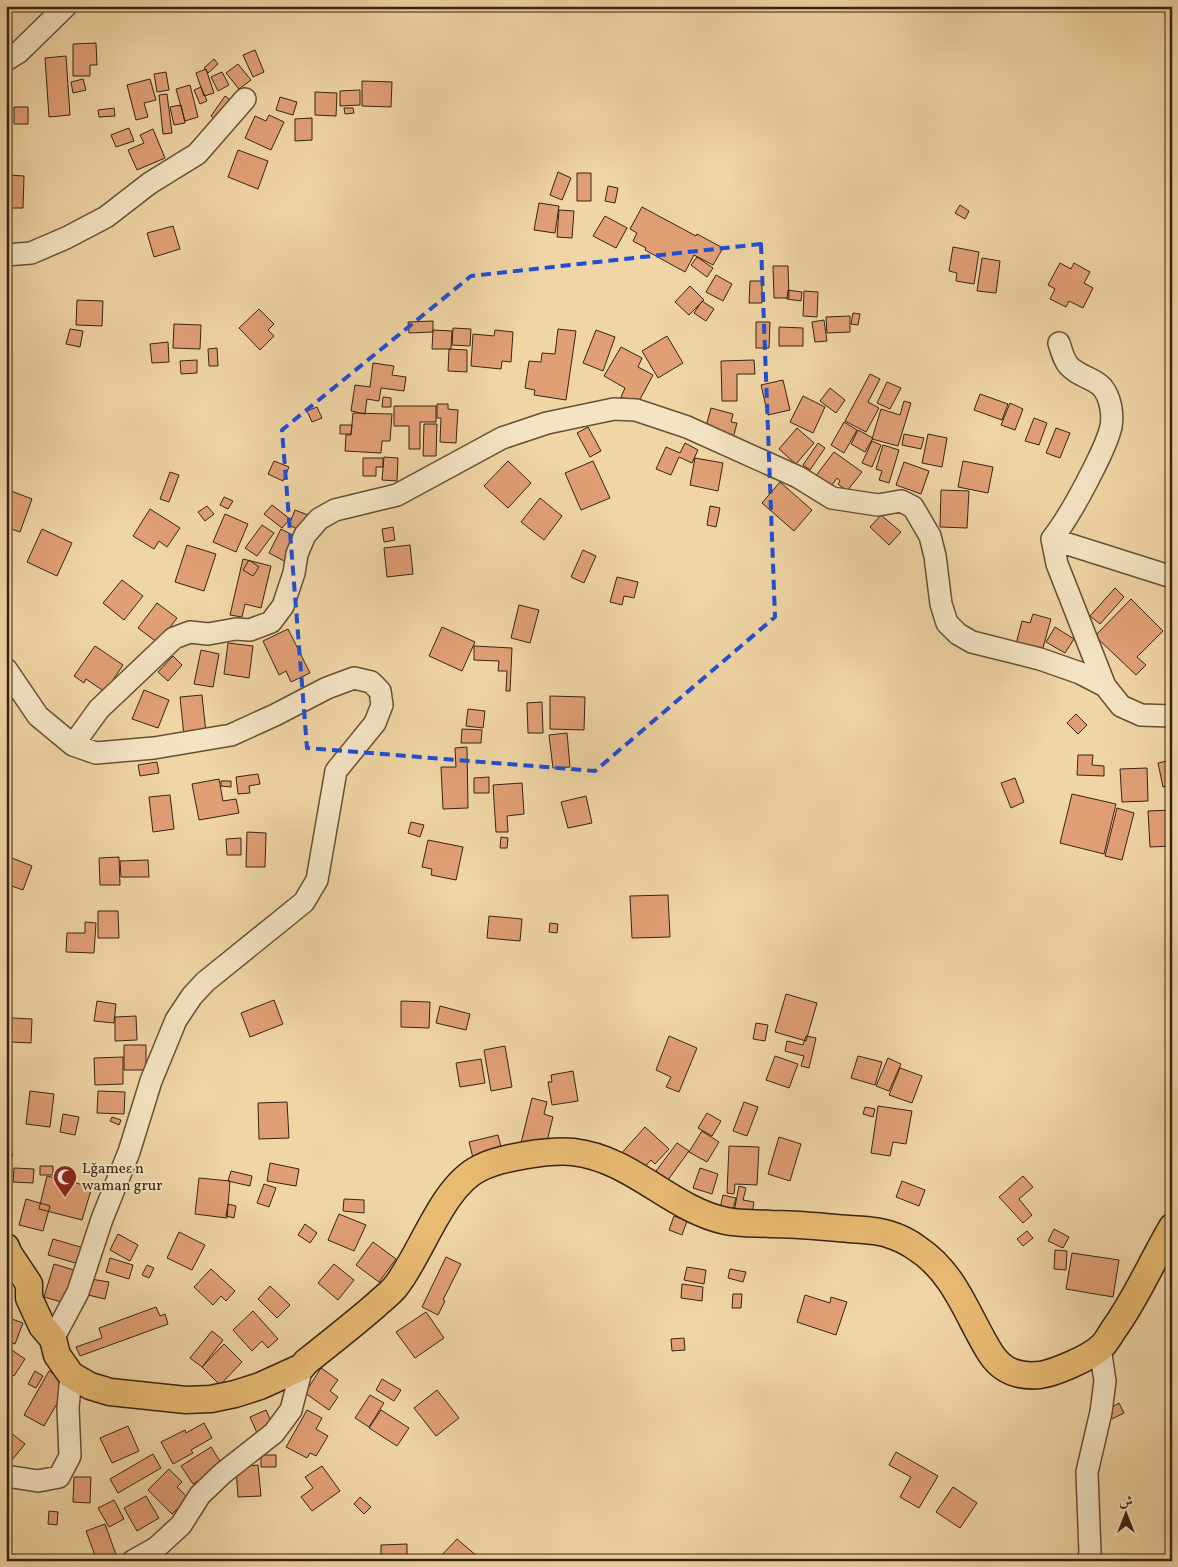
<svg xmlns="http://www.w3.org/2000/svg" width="1178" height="1567" font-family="Vollkorn,Amiri,serif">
<rect width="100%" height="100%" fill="#f0d5a5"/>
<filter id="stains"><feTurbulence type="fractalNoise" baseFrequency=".004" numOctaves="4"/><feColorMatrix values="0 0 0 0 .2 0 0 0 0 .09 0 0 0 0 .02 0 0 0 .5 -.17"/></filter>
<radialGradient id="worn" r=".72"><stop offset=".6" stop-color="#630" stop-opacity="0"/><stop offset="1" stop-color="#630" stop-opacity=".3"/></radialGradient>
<path fill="#e19f75" stroke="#382411" d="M96,43L97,65H90V76H73V44Z
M255,50L264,72L253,77L243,55Z
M66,56L70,115L49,117L45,58Z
M214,59L218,64L208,73L204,68Z
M238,64L251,80L239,89L226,73Z
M206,69L214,93L204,96L196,73Z
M166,72L169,90L157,92L154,74Z
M222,72L229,85L218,91L211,77Z
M83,79L86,90L73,93L71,82Z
M150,79L156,100L144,103L148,117L136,120L127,85Z
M362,81L392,82L391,107L362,106Z
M190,85L198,117L185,121L176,89Z
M201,87L207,101L200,104L194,90Z
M360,90V105L340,106V91Z
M315,92L337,93L336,116L315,115Z
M167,94L172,133L163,134L159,95Z
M225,96L237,105L223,124L211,116Z
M280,97L297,102L293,115L276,110Z
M181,105L185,123L174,125L170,107Z
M14,107H28V124H14Z
M114,108L115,116L99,117L98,110Z
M344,108H353L354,113L345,114Z
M269,115L284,122L271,150L245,138L255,116L266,121Z
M312,118V140L295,141V119Z
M129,128L134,141L116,147L111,135Z
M153,129L165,158L137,170L128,150L144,143L140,135Z
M238,150L268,161L258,189L228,177Z
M6,158H8V175L24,176L23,208H6Z
M558,172L571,178L562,200L550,195Z
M577,173H591V201H577Z
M608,186L618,188L615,203L605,201Z
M539,203L559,206L555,233L534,230Z
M960,205L969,211L965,219L955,213Z
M642,207L696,236L697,234L723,248L713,265L694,255L685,272L645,250L646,248L633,241L637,233L630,229Z
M559,210L574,211L572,238L557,237Z
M605,216L627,228L616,248L593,236Z
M173,226L180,249L154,257L147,233Z
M953,247L979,252L974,284L956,281L957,273L949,271Z
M697,257L713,268L707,277L691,265Z
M982,258L1000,261L996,293L977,291Z
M1060,263L1071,269L1074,263L1090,272L1084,283L1093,288L1083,308L1069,301L1066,307L1050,299L1055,289L1048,285Z
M773,266H788L789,298H774Z
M716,275L732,284L723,301L706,292Z
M750,281H762V303H749Z
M690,286L704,300L689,315L675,302Z
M788,290L802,292L801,301L787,299Z
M804,291L818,292L817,317L803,316Z
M77,300L103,301L102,326L76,325Z
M702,301L714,309L706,321L694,313Z
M259,309L274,324L268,330L274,336L260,350L239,328Z
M853,313L860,314L858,325L851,324Z
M850,316V332L827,333L826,317Z
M824,320L827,341L815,342L812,322Z
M433,321V332L409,333L408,322Z
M756,322H770L769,348H756Z
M174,324L201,325L200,349L173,348Z
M779,327L803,328V346H779Z
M453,328L471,329L470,346L452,345Z
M70,329L83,331L80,347L66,344Z
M558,329L576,331L566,400L534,395L535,390L525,388L529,361L541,362L542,353L555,354Z
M433,330L452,331L451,349H432Z
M495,330L513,332L511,362L502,361L501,369L471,366L473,334L494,336Z
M596,330L615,337L603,371L583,363Z
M667,336L683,363L658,378L642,351Z
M168,342L169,362L152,363L150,344Z
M621,347L642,358L638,367L653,375L637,405L621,397L625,388L604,376Z
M217,348L218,366H209L208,349Z
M449,349L467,350V372L448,371Z
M197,360V373L181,374L180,361Z
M754,360L755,374H737V401H722L721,361Z
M373,363L394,366L392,375L406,377L404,391L381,388L379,401L367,399L365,414L351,411L355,385L370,387Z
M870,374L880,379L868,402L879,408L866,432L845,421Z
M783,380L790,410L768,415L761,385Z
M887,382L901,388L890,409L877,403Z
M830,388L845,400L836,413L820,401Z
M980,394L1008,404L1002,420L974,410Z
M803,396L825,407L813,433L790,422Z
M383,397L391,398V407H382Z
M904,401L911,403L898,446L872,439L881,409L900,415Z
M1010,403L1023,409L1015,430L1001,425Z
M437,404H448V409L458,410L456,443L440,442L441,418H437Z
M394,406H436V422H420V449H409V426H394Z
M317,407L322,418L312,422L307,411Z
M711,408L733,414L731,422L737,423L733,438L705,430Z
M353,413L392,414L390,441H382L381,453L345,451L346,435H351Z
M1034,418L1047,423L1039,445L1025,441Z
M844,422L857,430L844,453L831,445Z
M424,424H437L436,456H423Z
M340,425H352L351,434H340Z
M588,427L601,451L590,457L577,433Z
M797,428L814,443L796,464L779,449Z
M1056,428L1070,433L1060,458L1046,453Z
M858,430L873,438L865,452L851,444Z
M904,434L924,438L921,449L902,445Z
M928,434L947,438L942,467L922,463Z
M872,441L881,445L872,467L862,463Z
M685,443L698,450L692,463L679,457L671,475L656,469L666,447L680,453Z
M818,443L825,448L810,470L803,465Z
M883,445L899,450L889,483L879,480L882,471L876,469Z
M834,452L862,472L847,491L838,484L840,481L837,478L830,488L815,477Z
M384,457L398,458L397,481L382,480Z
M363,458H383V467H376V476H363Z
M695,458L723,463L718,491L690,485Z
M274,461L289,467L283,481L268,474Z
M508,461L531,483L508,508L484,486Z
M593,461L610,498L581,510L565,473Z
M963,461L993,467L988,493L958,487Z
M904,462L929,471L921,494L896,485Z
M170,472L179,475L169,502L160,499Z
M780,482L812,510L794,531L762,503Z
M6,489L32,499L20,532L6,527Z
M941,490L969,491L967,528L940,527Z
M224,497L233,501L228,509L220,505Z
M540,498L562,516L544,540L521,522Z
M272,505L290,519L282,528L264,514Z
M207,506L214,514L205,521L198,512Z
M710,506L720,508L716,527L707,525Z
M150,509L180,528L167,547L159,541L154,549L133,536Z
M295,510L308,515L301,531L289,525Z
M225,514L248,524L236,552L213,542Z
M881,515L901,532L889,545L870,527Z
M262,525L274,533L257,556L245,548Z
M393,527L395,540L384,542L382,529Z
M42,529L72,543L57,576L27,562Z
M281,529L298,538L286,562L269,553Z
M187,545L216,554L204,591L175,582Z
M410,545L413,574L387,577L384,548Z
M583,550L596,556L584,583L571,577Z
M243,559L271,566L261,608L245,604L242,617L230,615Z
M249,560L259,567L253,576L243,570Z
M617,577L638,582L634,598L624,596L622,605L610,602Z
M122,580L143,596L124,620L103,603Z
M1115,588L1124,597L1100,624L1090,616Z
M1131,599L1163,631L1137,657L1146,665L1136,675L1095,636Z
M157,603L177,618L158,643L138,628Z
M519,605L539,610L530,643L511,638Z
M1033,614L1051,619L1041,655L1015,648L1022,621L1030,623Z
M442,627L475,642L462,671L429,656Z
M1055,627L1074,639L1065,653L1046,642Z
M288,629L310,673L291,682L286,671L279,675L263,641Z
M228,643L253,646L249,678L224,674Z
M95,646L123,665L105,692L86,679L84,683L74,676Z
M474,646L512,648L510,691H506L507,671H498L499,661L474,660Z
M201,650L219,654L213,687L194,684Z
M173,656L182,665L168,681L158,672Z
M144,690L169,700L158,728L132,719Z
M202,695L206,733L184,736L180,697Z
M550,696L585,697L584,730L550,729Z
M542,702L543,733H528L527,703Z
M468,709L485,711L483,728L466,726Z
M1076,714L1087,725L1078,734L1067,723Z
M462,729L482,730L481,743H461Z
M567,733L570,767L553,768L549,735Z
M467,747L468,808L443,809L441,767H456L455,748Z
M1078,755H1093L1092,765L1104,766V776L1077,775Z
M1172,760V785L1163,787L1158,763Z
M157,762L159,773L140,776L138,765Z
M1147,768L1148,801L1122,802L1120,769Z
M258,774L260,784L249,786L250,793L238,794L236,777Z
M489,777V793H474V778Z
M1015,778L1024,802L1011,808L1001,783Z
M219,779L223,801L236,799L239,813L199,820L192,784Z
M221,781H231V787L221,786Z
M522,783L524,814L507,816L508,832H496L493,785Z
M1072,794L1116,804L1104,854L1060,843Z
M170,795L174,829L153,832L149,797Z
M586,796L592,823L568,828L561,802Z
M1117,808L1134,813L1122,860L1105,856Z
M1172,810V846L1150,847L1148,811Z
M411,822L424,825L420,837L408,833Z
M247,832L266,833L265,867H246Z
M501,837L508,838L507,848H500Z
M241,838V855H227L226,839Z
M428,840L463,847L456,880L431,875L432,869L422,867Z
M7,856L32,866L23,890L6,884Z
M119,857L120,885H100L99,858Z
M148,860L149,877H121L120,861Z
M668,895L670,937L632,938L630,896Z
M98,911H118L119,938H98Z
M489,916L522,919L520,941L487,938Z
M85,922L96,923L94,953L66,952L67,933H85Z
M550,923L558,924L557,933L549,932Z
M786,994L817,1003L806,1041L775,1032Z
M274,1000L283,1024L250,1037L241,1013Z
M97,1001L116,1004L114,1023L94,1021Z
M401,1001L430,1002L429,1028L401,1027Z
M440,1006L470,1014L466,1030L436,1023Z
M136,1016L137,1040L115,1041V1017Z
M12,1018L32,1019L31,1043L11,1042Z
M6,1019H10L9,1049H6Z
M756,1023L768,1025L765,1041L753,1039Z
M669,1036L697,1048L679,1092L666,1087L671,1077L656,1070Z
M806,1036L816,1038L809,1068L801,1066L804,1056L785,1051L787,1041L803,1045Z
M124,1045H146V1070H124Z
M505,1046L512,1087L491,1091L484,1050Z
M775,1056L798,1064L789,1088L766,1080Z
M858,1056L882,1062L875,1085L851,1078Z
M123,1057V1084L95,1085L94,1058Z
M888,1058L901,1064L889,1091L876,1086Z
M481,1059L485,1083L460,1087L456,1063Z
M900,1068L922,1076L912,1103L889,1095Z
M573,1071L578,1101L552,1105L548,1082H552L551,1075Z
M30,1091L54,1094L50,1127L26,1124Z
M98,1091L125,1092L124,1114L97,1113Z
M532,1098L547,1102L544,1114L553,1117L545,1149L521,1143Z
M287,1102L289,1138L259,1139L258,1103Z
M744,1102L758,1107L747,1136L733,1131Z
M878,1106L912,1111L906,1144L893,1142L890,1156L871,1153Z
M865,1107L875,1109L873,1117L863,1114Z
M707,1113L721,1121L712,1136L698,1128Z
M63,1114L79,1117L75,1135L60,1132Z
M112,1117L121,1120L119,1125L110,1121Z
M645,1127L669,1149L655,1164L651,1160L638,1174L619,1156Z
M702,1131L719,1142L707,1162L689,1152Z
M498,1135L503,1155L474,1162L469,1142Z
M779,1137L801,1144L790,1181L768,1174Z
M677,1143L689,1151L668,1180L656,1171Z
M729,1146L759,1147L757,1185L735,1184L734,1194L727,1193Z
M6,1151L13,1154L6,1172Z
M270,1163L299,1169L296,1186L267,1181Z
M40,1166H53V1175H40Z
M14,1168L34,1169L33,1183L13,1182Z
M700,1168L718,1174L712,1194L693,1188Z
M231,1171L252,1176L250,1186L228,1181Z
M47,1176L92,1187L82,1220L39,1209Z
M1023,1176L1033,1187L1019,1199L1032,1215L1023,1223L999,1197Z
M199,1178L230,1181L227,1218L195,1214Z
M902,1181L925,1190L919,1206L896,1197Z
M264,1184L276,1188L269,1207L257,1203Z
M739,1186L746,1188L743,1200L754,1202L751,1220L733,1217Z
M723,1195L736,1198L730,1220L718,1217Z
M26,1199L50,1206L43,1231L19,1225Z
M344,1199L364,1200V1213L343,1211Z
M228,1204L236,1206L234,1218L226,1216Z
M339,1214L366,1225L354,1251L328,1240Z
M674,1216L687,1221L682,1235L669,1230Z
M305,1224L317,1233L310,1243L298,1235Z
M1054,1229L1069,1237L1063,1248L1048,1241Z
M1027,1231L1033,1238L1023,1246L1017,1239Z
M179,1232L205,1245L192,1270L167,1258Z
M118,1234L138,1245L130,1261L110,1250Z
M53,1239L87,1249L82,1265L48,1255Z
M373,1242L396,1259L379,1282L356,1265Z
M1055,1250L1067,1251L1066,1270L1054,1269Z
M1072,1253L1119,1260L1113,1297L1066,1289Z
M446,1257L461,1264L443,1300L445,1301L438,1315L422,1307Z
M110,1258L133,1265L129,1279L106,1272Z
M54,1264L74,1270L65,1303L44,1297Z
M334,1264L354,1280L338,1300L318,1283Z
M147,1265L154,1268L149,1278L142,1275Z
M687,1267L706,1270L704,1284L684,1280Z
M211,1269L235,1291L226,1301L221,1296L213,1305L194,1287Z
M730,1269L746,1272L743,1282L728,1278Z
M91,1279L109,1282L105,1299L88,1295Z
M682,1284L703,1287L702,1301L681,1298Z
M270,1286L290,1305L277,1318L258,1299Z
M733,1294H742L741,1308H732Z
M805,1295L830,1303L831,1297L847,1302L836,1335L797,1322Z
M156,1307L160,1316L165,1314L168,1324L80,1356L76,1347L102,1338L99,1328Z
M253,1311L278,1339L268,1348L262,1341L252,1351L233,1330Z
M426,1312L444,1338L415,1358L396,1332Z
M9,1318L23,1323L15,1344L6,1341V1324Z
M212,1331L223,1340L202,1367L190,1358Z
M684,1338L685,1350L672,1351L671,1339Z
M224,1344L242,1362L220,1385L202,1367Z
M6,1346L25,1359L14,1376L6,1372Z
M321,1368L338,1380L330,1391L338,1397L329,1410L305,1393Z
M35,1371L43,1376L36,1388L28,1384Z
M49,1371L69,1383L44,1426L24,1415Z
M382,1379L401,1390L394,1401L376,1390Z
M437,1390L459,1418L436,1436L414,1408Z
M370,1395L384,1403L369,1427L355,1418Z
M1119,1403L1124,1413L1112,1419L1107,1410Z
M266,1410L273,1426L257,1433L250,1417Z
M307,1410L322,1418L316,1429L328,1436L316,1456L310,1453L307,1458L286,1447Z
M381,1410L409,1428L397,1446L369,1428Z
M204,1423L212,1438L191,1450L193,1453L173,1464L161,1442L185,1430L186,1433Z
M128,1426L139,1451L112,1463L100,1438Z
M6,1429L25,1444L12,1460L6,1456Z
M211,1447L223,1466L193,1484L181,1466Z
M896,1452L938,1476L919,1508L900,1497L911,1477L889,1465Z
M153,1454L161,1468L118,1493L110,1479Z
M261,1455H276V1467H261Z
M258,1465L261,1496L238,1497L236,1467Z
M322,1466L340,1491L312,1511L301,1497L313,1488L305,1477Z
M169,1469L182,1482L177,1487L188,1498L172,1514L148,1490Z
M74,1477H91L90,1503L73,1502Z
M953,1487L977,1503L960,1528L936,1512Z
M146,1496L159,1518L137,1531L124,1508Z
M360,1497L371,1507L364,1514L354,1504Z
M114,1500L124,1519L109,1527L98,1508Z
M49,1511L58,1512L57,1525L48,1524Z
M105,1524L118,1560L117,1561H97L86,1531Z
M457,1539L478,1557L474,1561H442L439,1558Z
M407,1544V1561H381V1545Z
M6,1553L15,1555L13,1561H6Z
M379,1556V1561H354V1559Z"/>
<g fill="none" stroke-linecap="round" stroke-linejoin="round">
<g stroke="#665036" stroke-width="24">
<path id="minor" d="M6,60L19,52L66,6
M6,255L31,253L66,238L106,217L150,183L197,154L245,99
M1059,343C1066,367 1068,368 1090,379C1094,381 1099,384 1102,387C1111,398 1113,414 1111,427C1107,443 1100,456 1093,470C1081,494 1069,517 1052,539L1057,564L1105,686
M1052,539L1172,577
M6,669L38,716L73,745L96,753L154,748L231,735L275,715L327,688L354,678L371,682L380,691L382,705L375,723L336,771L317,880L304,902L205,982L192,996L176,1020L151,1081L129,1152L102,1219L78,1292L53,1339
M73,745L99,709L174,638L190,632L208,634L236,629L250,630L271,622L283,606L294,573L297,554L305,535L319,519L335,510L397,495L502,438L547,423L614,409L636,410L687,427L798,477L832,498L878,505L901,501L913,507L930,536L935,556L941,604L947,623L958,634L972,642L1040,659L1080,673L1105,686L1121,706L1141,715L1172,716
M6,1476L38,1481L59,1477L70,1456L68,1408L71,1375
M133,1561L156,1548L181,1525L200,1495L223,1473L274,1433L291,1410L302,1367
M1088,1561L1090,1553L1087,1472L1101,1412L1105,1381L1100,1348"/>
</g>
<g stroke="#382411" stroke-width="29">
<path id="major" d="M6,1247L9,1254L29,1284V1298L42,1326L53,1339L57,1355L71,1375L90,1386L110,1392L186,1400L211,1399L235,1394L260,1386L302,1367L306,1362C330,1343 353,1325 376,1305C382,1299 391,1293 396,1286C422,1253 442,1186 480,1168C501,1157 550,1150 573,1152C633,1159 670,1209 726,1221C741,1224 756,1223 771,1224C797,1224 823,1227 849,1229C862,1230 876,1230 888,1234C898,1237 910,1243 918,1249C956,1274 968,1318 991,1354C1003,1372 1019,1377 1040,1375C1054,1373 1090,1358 1101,1347C1106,1343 1110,1335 1114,1329C1137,1297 1152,1261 1172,1227"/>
</g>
<use href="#minor" stroke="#f5e4c4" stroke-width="21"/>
<use href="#major" stroke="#e8ba72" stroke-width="26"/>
</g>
<path fill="none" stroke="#1d4ed8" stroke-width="4" stroke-dasharray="10 6" stroke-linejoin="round" d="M761,244L775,617L595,771L307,748L282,430L471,276Z"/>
<defs>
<g id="mosque-pin" transform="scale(1.25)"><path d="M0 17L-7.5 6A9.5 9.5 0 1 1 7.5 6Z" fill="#8f2418" stroke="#f5e4c4"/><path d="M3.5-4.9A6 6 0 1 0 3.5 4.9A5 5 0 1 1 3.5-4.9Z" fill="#fff"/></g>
</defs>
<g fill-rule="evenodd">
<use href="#mosque-pin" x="65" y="1177"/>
</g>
<g text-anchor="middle" stroke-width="4" stroke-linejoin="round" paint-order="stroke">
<g font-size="15" fill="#382411" stroke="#f5e4c4" text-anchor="start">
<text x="82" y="1173">Lǧameε n<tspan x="82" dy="17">waman grur</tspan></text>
</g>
</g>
<rect width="1178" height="1567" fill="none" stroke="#f0d5a5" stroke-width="25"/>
<rect x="8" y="8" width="1163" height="1552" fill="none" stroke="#382411" stroke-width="2.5"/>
<rect x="12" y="12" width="1153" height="1542" fill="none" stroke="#382411"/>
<g transform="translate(1126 1514)" stroke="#f5e4c4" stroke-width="4" paint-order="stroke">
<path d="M0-4L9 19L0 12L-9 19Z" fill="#382411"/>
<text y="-8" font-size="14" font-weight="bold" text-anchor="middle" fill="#382411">ش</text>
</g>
<rect width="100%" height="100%" filter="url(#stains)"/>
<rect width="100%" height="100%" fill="url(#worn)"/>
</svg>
